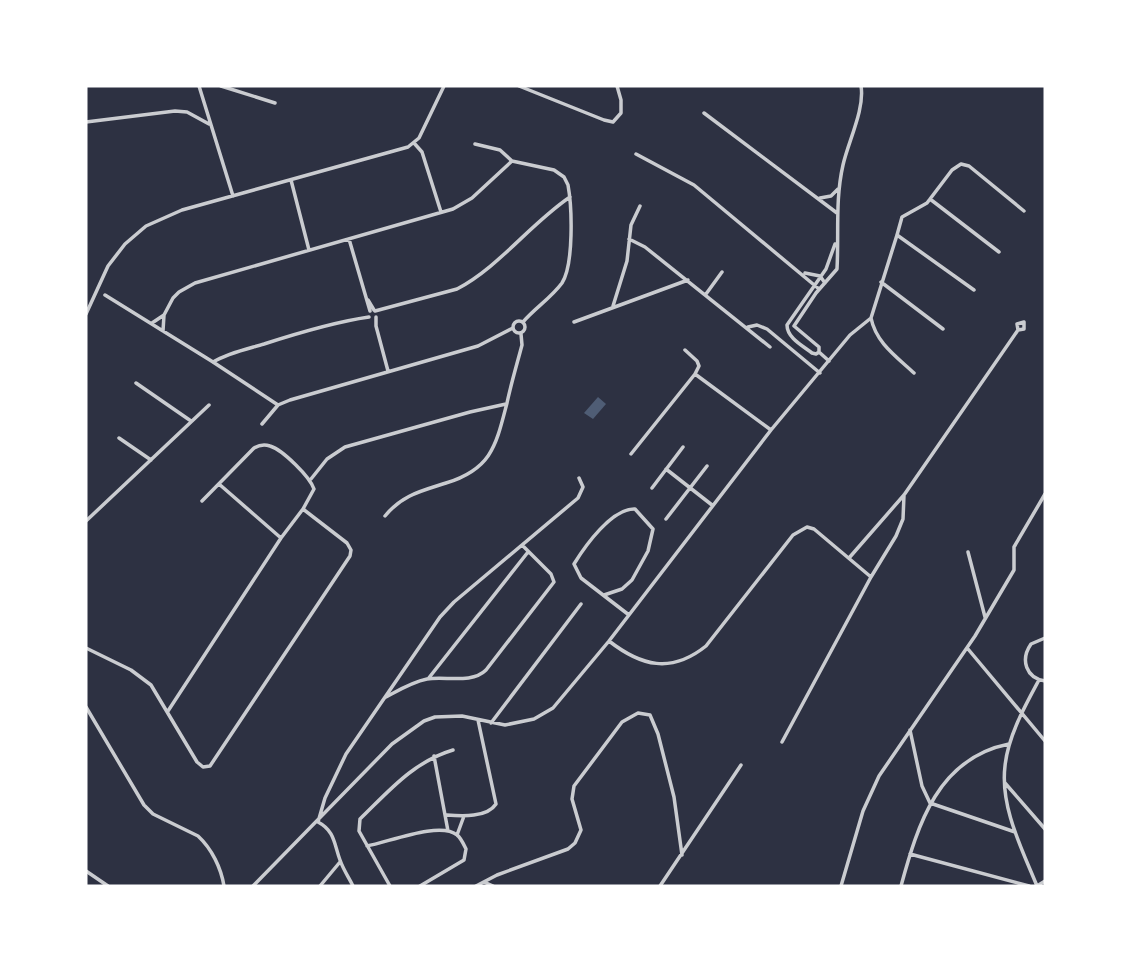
<svg xmlns="http://www.w3.org/2000/svg" width="1131" height="972" font-family="Signika,sans-serif">
<rect width="100%" height="100%" fill="#2d3142"/>
<path fill="#4f5d75" d="M598,397L606,404L593,419L584,413Z"/>
<g fill="none" stroke-linecap="round" stroke-linejoin="round">
<path stroke="#caccd0" stroke-width="3.5" d="M199,86L233,196
M221,86L275,103
M519,86L604,120L613,122L621,113V100L617,86
M704,113L837,213
M86,122L175,111L187,112L209,124
M414,143L422,152L441,212
M475,144L500,150L512,161L554,170L564,177L568,185C572,207 574,264 562,283C551,298 535,308 523,322
M636,154L694,185L819,289
M291,180L309,250
M820,198L831,196L838,189
M930,199L999,252
M897,235L974,290
M349,239L370,311
M629,239L645,247L770,347
M805,273L820,276L825,283
M881,282L943,329
M706,294L722,272
M105,295L213,362L278,405
M368,300L374,310
M613,306L627,261L631,225L640,206
M375,311L457,289C499,267 530,224 570,197
M86,314L108,266L125,244L146,226L182,210L408,147L419,138L444,86
M376,317V326L388,371
M513 327a6 6 0 1 1 12 0a6 6 0 1 1-12 0Z
M574,322L688,280
M152,323L164,315
M748,327L757,325L767,329L820,373
M163,331L164,315L173,298L179,292L195,283L453,209L472,198L512,161
M685,350L697,361L699,366L695,374
M819,352L816,354L812,353C803,346 787,338 787,325L826,269L835,244
M829,361L819,352V347L794,326L816,293L837,269C839,234 835,200 843,165C848,142 865,109 861,86
M213,362C228,353 247,349 264,344C298,333 334,322 369,317
M914,373C897,357 876,343 871,318L897,235L902,217L927,203L952,170L961,164L969,166L1024,211
M136,383L191,421
M262,424L278,405L290,400L478,346L513,328
M119,438L151,460
M631,454L695,374L771,430
M666,469L712,505
M311,479L327,459L345,447L470,412L506,404
M219,484L281,538
M652,488L683,447
M385,516C402,495 421,491 446,483C492,469 496,445 507,403C511,384 517,364 522,345L521,334
M666,519L707,466
M86,521L209,405
M968,552L985,617
M849,558L904,495L1018,330L1017,324L1024,322V329L1018,330
M604,595L622,589L632,580L648,551L653,529L635,509C612,508 585,546 574,564L581,578L629,615
M1045,638L1031,644C1020,660 1026,678 1045,681
M609,641C641,666 671,674 706,646L793,535L807,527L814,529L871,577
M86,648L131,670L151,685L197,762L203,767L210,766L350,556L351,550L347,543L303,509
M968,649L1045,741
M428,679L528,552
M386,697C399,690 412,682 427,679C445,676 472,684 486,670L554,582L551,574L522,545
M86,707L144,805L153,814L198,836C212,849 221,868 224,886
M168,711L281,538L303,509L314,489C310,477 283,450 270,446C264,444 259,445 254,448L202,501
M491,723L581,604
M910,730L922,786L930,803L1015,832
M782,742L871,577L896,536L903,519L904,495
M434,756L448,831
M1005,783L1045,829
M446,815C461,816 487,818 496,804L478,720
M457,835L464,816
M367,846C389,842 440,821 457,835C461,838 464,845 466,849L464,860L420,886
M910,854L1029,886
M86,871L108,886
M484,882L493,886
M253,886L392,744L424,721L435,717L462,716L505,725L534,719L553,708L609,641L771,430L850,335L871,318
M320,886L340,862
M353,886C349,878 343,869 340,860C334,844 335,831 318,822L325,798L346,754L440,617L454,602L578,498L583,487L579,478
M390,886L359,831L360,819C389,791 413,762 453,750
M476,886L497,875L568,849L575,843L581,830L572,799L574,786L622,722L638,713L650,715L658,734L674,797L682,855
M660,886L741,765
M841,886L863,811L879,776L975,636L1014,570V547L1045,494
M901,886C918,824 938,758 1009,744
M1037,886C1022,849 1000,807 1005,766C1008,736 1025,706 1039,680
M1037,886L1045,881"/>
</g>
<rect width="1131" height="972" fill="none" stroke="#ffffff" stroke-width="175"/>
</svg>
